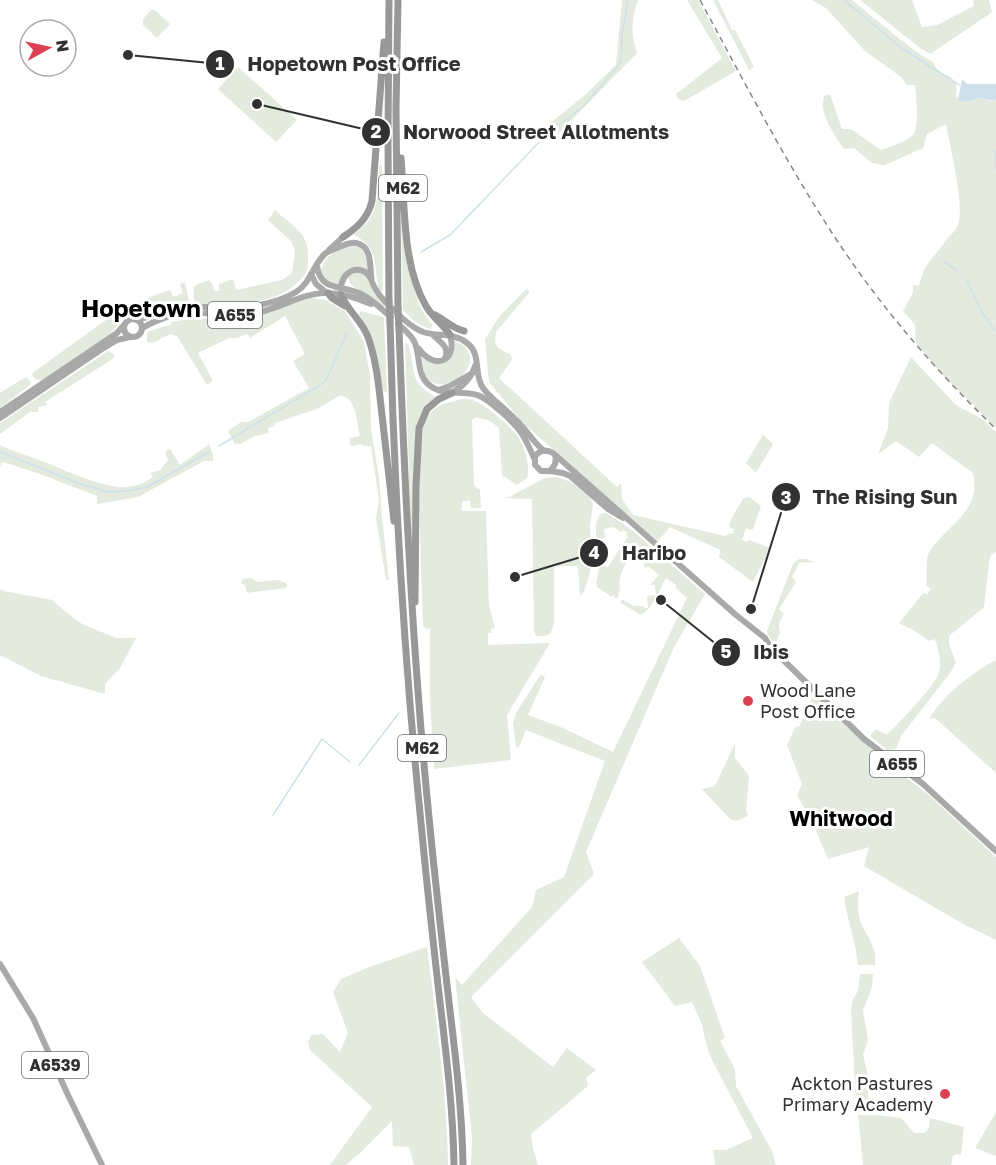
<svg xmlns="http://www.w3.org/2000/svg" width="996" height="1165" font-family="'Golos Text',sans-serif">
<rect width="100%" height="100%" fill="#fff"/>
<path fill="#e5eade" d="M622,0H638C631,18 631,35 637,53L558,134L543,129L585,95L616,65Z
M687,0H698L736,71L684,101L678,99L676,94L722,58Z
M713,0H718L732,30H735L754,67L749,70Z
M812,0H852L901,40L924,57L933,62C940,81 960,69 956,97C966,106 970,97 980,98C985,99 991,101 996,101V428L944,376L916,344L915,325L903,311L913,293V285L919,286C921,279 922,272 927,265C932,257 939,251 944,243C948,237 955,232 958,225C965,204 950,148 946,124L927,134L923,148L885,165C880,166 877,163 872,163L854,148L844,149C835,135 818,113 824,96L830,94L842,129H851L881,150C889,147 906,142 912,136C920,128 916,97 915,85H907L901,77L865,51L826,8Z
M860,0H912L922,27L937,25L974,6L973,0H989L992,12L988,15L930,54L920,48Z
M151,10H155L170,24L157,38L143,25V19Z
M238,67L297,120L276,142L218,89Z
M382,165L383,291L379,290C373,266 380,248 354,235C361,228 369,222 373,213C379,199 378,181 379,166Z
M275,210C283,218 295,225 302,235C308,242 308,252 308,261C308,270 305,275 299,281C275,307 230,304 198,305C193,301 193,294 194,287L198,284L209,280L213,285L214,291H219V284L233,279L236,290L282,280L292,273L295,250L291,241L268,220Z
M402,213L408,267L417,298L423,312L432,324V327L429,329L415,322L403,310L401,216Z
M354,245C367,249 367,259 369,271C351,264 344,268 338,286L327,282L321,273C322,255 339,249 354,245Z
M354,272L365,273L385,305L384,307C378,303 354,289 351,284C348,280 349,280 349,275Z
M185,282L189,302L184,306L141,316H128L122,320L110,334L43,380H38L34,378L32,375L34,372L103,322L134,303L170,290L173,297L183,293L180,284Z
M526,289L529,290V293L496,332L495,342L498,348L511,355L512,360L499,378L617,487L621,483L622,499L633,515L725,536L729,533L733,534L734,529L730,528L729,524L736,510L744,498L749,497L761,506L753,529L751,530L746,528L742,540L747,542L749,540L771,548L753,582L719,557L720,550L670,527L658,541L630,518L521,421L489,382L485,339L499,317Z
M310,298L326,300L345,311L364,342L370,376L371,429L379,477L382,517L389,580H386L376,518L379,500L371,446H363L362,444L352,446L350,444V438L360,436C357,423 356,394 339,396L319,408L275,423V426L268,428L269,433L255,436L240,444L238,443L235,444L228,431L241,422H248L309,388L293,361L305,354L285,316L250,338L247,334L237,338H229L198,353L212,379L211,382L207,385L177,336L170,334L153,343L147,342V332L162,327L171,325V322L190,319L222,318L239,319L263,314Z
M361,311L384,317L387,392L383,391C379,361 375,339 359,314Z
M405,340C419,360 403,381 435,396L436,398C423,409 419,415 416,432L413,539L411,545Z
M455,341C495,356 446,404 426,376C423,371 423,364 422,358C439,370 456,363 455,341Z
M108,351L114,354V358L45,402L47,405L38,407V412H30L0,434V423Z
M911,357L955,404L961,408L981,418L996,432V552L990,556L984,607L949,636V644L956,663L950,673L901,736L896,749L887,750L870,736L876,729L887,735C899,722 935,687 939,672C942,661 938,649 935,639L929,641L915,631L899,623L923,593L928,594L931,588L926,586C928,574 924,558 931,549C949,524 982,510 973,473L932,443L919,457L896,441L878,454L888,428L889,403Z
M24,378H27L31,382L30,385L0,408V393Z
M461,399C466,399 471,399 475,401C486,406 509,424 516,434C524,444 531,465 527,478L517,485L502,475L499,428L490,421L476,417L472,420L474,485L478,489H480L481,508H471L470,501H462V511H486L489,605L495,628L491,629V633H488V645L550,643L507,715L511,760L434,769L430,700V628L427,629L423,626L419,506L421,440L423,426L429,413L440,405Z
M763,435L773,444L756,473L746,463Z
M209,444L213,455V461H204L138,497L97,504V496L40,474L3,462L0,466V445C12,451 26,455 39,460C63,469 93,484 118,487C130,488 144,485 153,476L150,473L160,470L168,460L165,452L170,449L180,465Z
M556,477L566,480L575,485L588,496L593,503L590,527L593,562L584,592L580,596L578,566H554V623C551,636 548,636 536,636L534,631L532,499L499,498L509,497L545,478Z
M602,513H607L632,530L705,594L674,647L586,852L594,874L471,997L483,1013L553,1067L567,1048L596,1070L586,1078L588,1086L531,1134L533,1149L538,1165H471L472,1137L455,977L462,985L532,907L536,890L564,877L605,761L526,730L519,747H516L513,723L516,713L541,674L545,677L528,715L563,728L613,752L687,598L676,588V585L666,578C659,590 654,607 641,615L621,603V600H623L634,606H643L645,608H648L647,596L656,595L655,585H650L659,575L648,566L646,568L644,566L645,564L637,557L635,560L631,559H629C622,570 618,577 620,590H619V595L617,598H614L615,596L613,595L612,597L597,587L596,583L600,564L608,567L628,536L626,534L627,532L623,530L621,532L614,527L604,529L605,538L600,539L602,551H605L602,557L604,559L599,561C598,547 591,522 602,513Z
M799,559H806L814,562C809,564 804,561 799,563L792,577L796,582L779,609L784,614L779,623L780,633L775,644L767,634V631L793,564Z
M252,578L257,582L279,580L286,583L287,585L286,588L247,593L245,585L241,583L243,579Z
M0,589L4,591L52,600L67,613L82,624L116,638H136L120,668L105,684V694L41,676L0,655Z
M996,660V773L935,718L929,719C945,693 969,675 996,660Z
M814,694L882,759L929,795L996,857V940L963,924L864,866L869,847L828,859L814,826L797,795L802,784L787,745L796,726L799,727Z
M735,743V758L749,776L746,810L748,816L736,821L730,819L702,789L715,786Z
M859,891C858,901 857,910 860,920C866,937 877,944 875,965H858C856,942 847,920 844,897Z
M679,938L700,966L725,1038L720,1041L735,1069L736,1086L772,1151L776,1165H715L713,1150H726L753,1138L710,1056L705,1039L702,1025L692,1002L675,1006L642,962Z
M427,947C436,1019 447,1092 448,1165H414L409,1147L393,1146L392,1121L361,1152L346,1165H330L372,1107L310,1050L308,1042L311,1035L323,1034L340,1052L348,1033L333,992L341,979L367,968Z
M860,974H873L872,987L868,998L863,1010L868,1039L863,1055L870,1083L868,1093L869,1107H856L851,1009L853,999L858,991Z
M996,1112V1156L975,1148Z
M858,1115H877L901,1118L914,1133H924L929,1128L930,1118L964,1127L961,1155L957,1154L953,1156L951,1165H863Z"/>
<path fill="#cee1eb" d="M962,79L967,84H996V101L979,98L964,102L958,100Z"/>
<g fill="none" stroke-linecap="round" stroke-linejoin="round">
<path stroke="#cee1eb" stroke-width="1.5" d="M844,0L903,49L959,85
M549,132L584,106L618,66L621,61L622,35L628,0
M995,151L996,169
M421,252L450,235L545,136
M944,262L958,271
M967,280L982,312L995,331
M219,446L325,382L347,333
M0,452L78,483L108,492L126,491L147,487L209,452
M359,765L399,713
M273,815L322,739L350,762"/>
<path stroke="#a9a9a9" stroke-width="6" d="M329,250L343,237
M317,266C321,293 342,284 361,294C372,299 381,309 391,317
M311,274L316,284L327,293
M341,289C341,270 362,262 371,279
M124 328a9 9 0 1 1 18 0a9 9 0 1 1-18 0Z
M136,320C156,315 174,309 194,307C203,306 212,308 221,308C245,309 276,304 296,292C311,283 314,262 326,253C330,250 335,249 339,247C345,245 350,242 356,243C374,246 369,270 372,282C374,287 378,293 381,297C391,308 410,327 423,332C438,337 454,332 467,343C482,354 473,374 483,388C492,400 506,409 516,420C526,429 533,442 543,450
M398,324C404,329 410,334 414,341C421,355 416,373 428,384C442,397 461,390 477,395C488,398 516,424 522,434C527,442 531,451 535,460
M142,328C159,318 180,312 200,313C220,313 240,316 260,312C282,307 304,293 326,293C341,293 357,298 371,304
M433,335C440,342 450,347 445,358
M419,349C435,371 458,361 450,335
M438,390L450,386L469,375
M453,392C465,385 472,377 476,364
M0,412L117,333L124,325
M0,418L102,349L117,340L130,337
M555,455C557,462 555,467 549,471H541L535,465V456C540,450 546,449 553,453L736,615L765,638L771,648
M550,471L563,473L570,476L608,509L623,518
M769,646L864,739L923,784L996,851
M0,964L33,1018L68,1095L102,1165"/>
<path stroke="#989898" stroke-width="7" d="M389,0L388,138L389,301
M398,0L396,108L398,308
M401,158C405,205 402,265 426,306C432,317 443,324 450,335
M343,237C357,228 368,218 372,201L384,42
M328,293L332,298L345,306
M341,295C348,311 362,321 368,337C377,362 379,389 382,415C386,450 390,485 394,521
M435,315C445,320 453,329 464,331
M390,322C394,489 404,657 421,823C426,877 432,931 438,985C445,1045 453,1104 454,1165
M399,329C405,495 413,661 430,827C435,879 441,932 447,985C454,1045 462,1104 463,1165
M415,602L416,487L419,428L427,409L439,399L452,393"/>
<path stroke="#868686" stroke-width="1.5" stroke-dasharray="6 4.5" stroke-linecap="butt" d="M700,0C745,83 788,167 840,245C885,312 938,373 996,429"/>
<path stroke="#989898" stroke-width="7" d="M389,301L390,322
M398,308L399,329"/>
</g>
<g fill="#dc4053" stroke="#fff" stroke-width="2">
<circle cx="748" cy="701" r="6"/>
<circle cx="945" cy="1094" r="6"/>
</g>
<g text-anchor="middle" stroke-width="6" stroke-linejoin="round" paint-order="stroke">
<g fill="#fff" stroke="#6f6f6f" stroke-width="1.5">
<rect x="379" y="175" width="48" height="26" rx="4.5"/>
<rect x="208" y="302" width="54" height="26" rx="4.5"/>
<rect x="398" y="735" width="48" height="26" rx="4.5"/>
<rect x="870" y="751" width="54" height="26" rx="4.5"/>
<rect x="22" y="1052" width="66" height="26" rx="4.5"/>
</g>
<g font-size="16" font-weight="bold" fill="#313131">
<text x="403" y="194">M62</text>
<text x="235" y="321">A655</text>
<text x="422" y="754">M62</text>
<text x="897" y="770">A655</text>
<text x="55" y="1071">A6539</text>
</g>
<g font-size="18" fill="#313131" stroke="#fff" text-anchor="start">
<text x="760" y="697">Wood Lane<tspan x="760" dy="21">Post Office</tspan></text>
<text x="933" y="1090" text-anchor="end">Ackton Pastures<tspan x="933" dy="21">Primary Academy</tspan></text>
</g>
<g font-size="21" font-weight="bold" fill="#000" stroke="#fff">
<text x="841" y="826">Whitwood</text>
</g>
<g font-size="24" font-weight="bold" fill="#000" stroke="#fff">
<text x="141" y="317">Hopetown</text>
</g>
</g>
<path fill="none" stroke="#313131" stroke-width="2" d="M128 55L220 64M257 104L376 132M751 609L786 497M515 577L594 553M661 600L726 652"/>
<g fill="#313131" stroke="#fff" stroke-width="2">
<circle cx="128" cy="55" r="6"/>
<circle cx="257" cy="104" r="6"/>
<circle cx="751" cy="609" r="6"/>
<circle cx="515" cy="577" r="6"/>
<circle cx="661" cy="600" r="6"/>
<circle cx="220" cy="64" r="15"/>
<circle cx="376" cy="132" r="15"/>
<circle cx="786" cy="497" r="15"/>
<circle cx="594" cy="553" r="15"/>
<circle cx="726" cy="652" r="15"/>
</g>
<g font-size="18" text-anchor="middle" font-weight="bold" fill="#fff">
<text x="220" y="70">1</text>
<text x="376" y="138">2</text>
<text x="786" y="504">3</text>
<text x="594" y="559">4</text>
<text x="726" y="658">5</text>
</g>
<g font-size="20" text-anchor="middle" font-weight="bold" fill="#313131" stroke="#fff" stroke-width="6" stroke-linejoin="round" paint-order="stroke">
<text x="354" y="71">Hopetown Post Office</text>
<text x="536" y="139">Norwood Street Allotments</text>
<text x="885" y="504">The Rising Sun</text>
<text x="654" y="560">Haribo</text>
<text x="771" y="659">Ibis</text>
</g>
<g transform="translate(48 48) rotate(82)"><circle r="28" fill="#ffffff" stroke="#adadad" stroke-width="1.5"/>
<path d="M0-4.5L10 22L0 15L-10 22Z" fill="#dc4053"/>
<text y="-9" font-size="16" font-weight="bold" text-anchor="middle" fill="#313131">N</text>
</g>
</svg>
